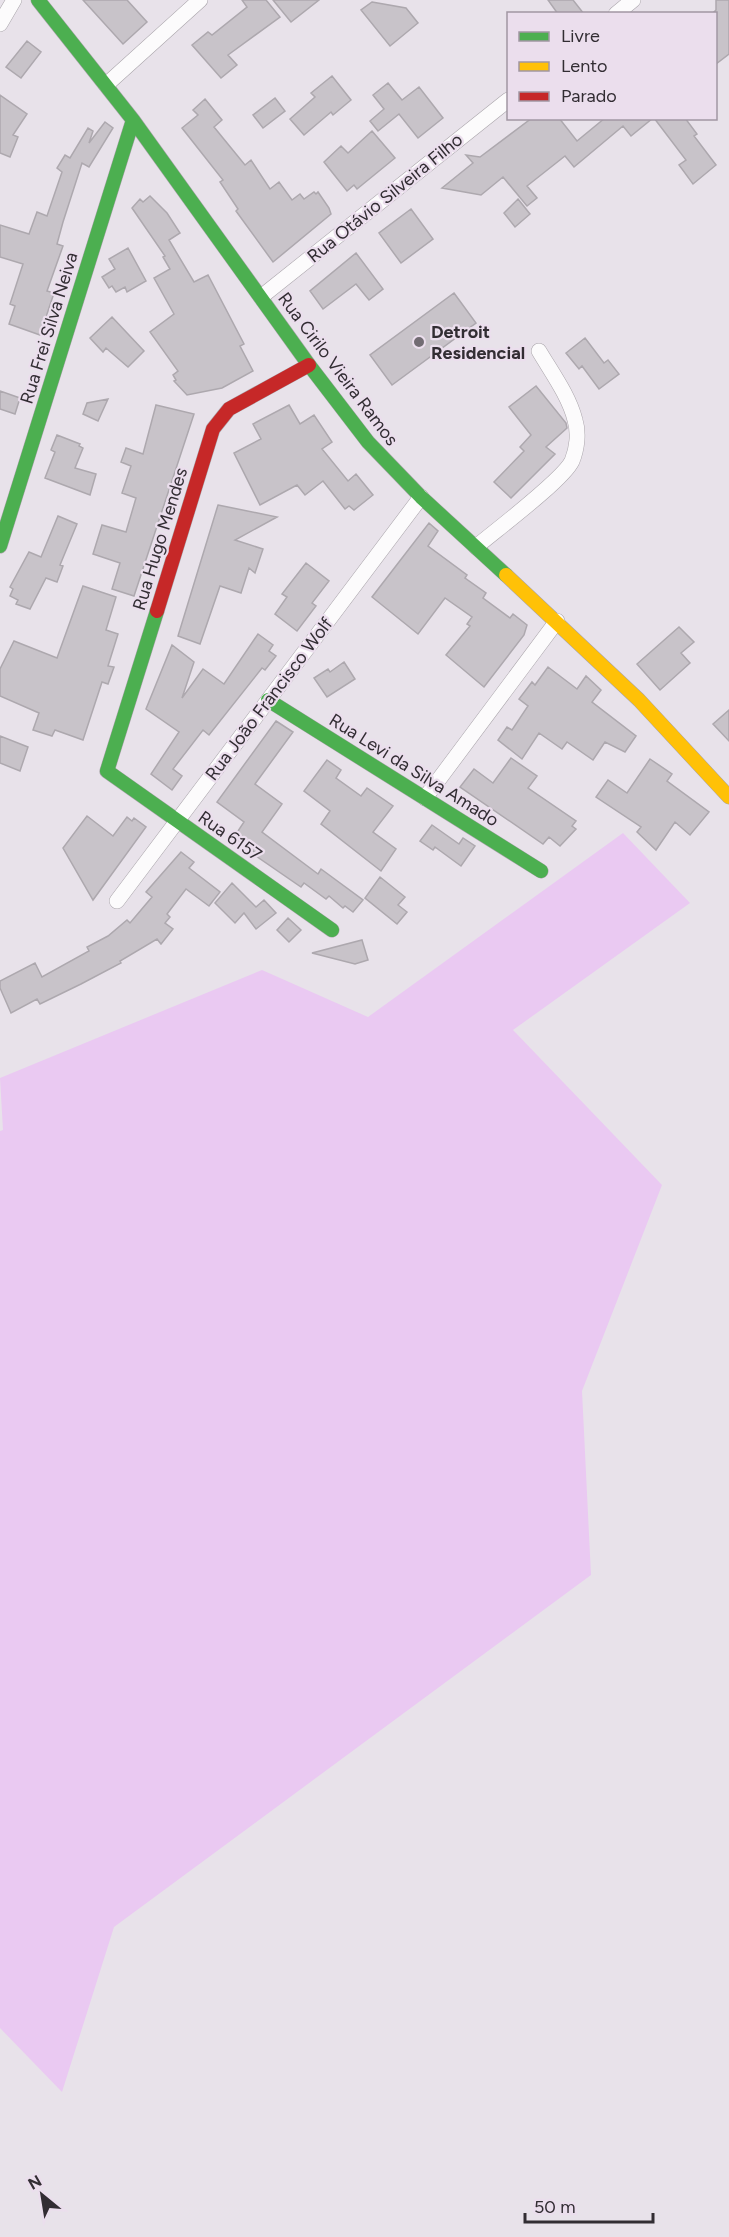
<svg xmlns="http://www.w3.org/2000/svg" width="729" height="2237" font-family="Figtree,sans-serif">
<rect width="100%" height="100%" fill="#e8e2ea"/>
<path fill="#eac9f2" d="M623,833L690,903L513,1030L662,1185L582,1391L591,1575L114,1927L62,2092L0,2028V1131L3,1130L0,1078L262,970L368,1017Z"/>
<path fill="#c8c3c9" stroke="#ada8ae" stroke-width="1.5" d="M83,0H127L147,22L123,44Z
M242,0H266L280,17L228,55L237,65L221,78L192,45L208,32L212,35L247,7Z
M273,0H319L291,22Z
M548,0H573L584,14H558Z
M716,0H729V54L716,64V14L713,13L716,10Z
M372,2L406,8L418,23L390,46L361,10Z
M27,41L41,52L21,78L6,67Z
M332,76L351,100L333,115L331,112L304,135L290,119L315,97L311,93Z
M388,83L402,100L419,87L443,118L418,138L399,114L378,131L370,121L384,109L373,95Z
M0,95L27,114L13,135L18,137L10,157L0,153Z
M275,98L285,111L263,128L253,115Z
M205,99L222,120L214,127L245,165L251,160L270,189L279,182L292,200L300,194L304,199L314,192L316,194L318,192L329,208L331,214L273,262L236,211L238,209L220,182L223,180L182,128L198,115L193,110Z
M532,118H559L577,141L605,118H653L631,136L623,126L574,167L565,156L527,186L537,198L527,206L503,177L481,195L442,188L473,163L466,155L480,157Z
M654,118H685L697,134L694,136L716,165L693,184L679,165L686,160Z
M105,122L113,128L89,167L82,163L63,222L57,244L63,246L47,291L54,293L40,335L9,324L15,306L10,304L23,264L0,257V225L29,234L37,212L47,216L62,172L57,168L65,155L70,158L88,128L93,131L89,143Z
M372,131L395,158L357,189L354,185L347,191L324,162L341,146L348,153Z
M150,196L167,213L180,233L169,240L194,282L208,275L244,344L240,346L253,371L222,388L187,395L174,381L176,380L173,375L178,371L150,332L174,314L154,278L170,269L163,257L165,256L132,208L140,199L143,202Z
M518,199L530,214L515,227L504,213Z
M411,209L433,239L401,263L379,233Z
M128,248L146,281L127,292L125,287L116,292L112,286L109,288L102,277L115,269L109,259Z
M356,253L383,289L369,300L356,284L323,309L310,291Z
M454,293L476,323L392,385L370,355Z
M112,317L144,351L128,367L106,348L103,352L90,338Z
M585,338L604,363L608,360L619,374L599,389L582,366L579,369L566,353Z
M536,386L566,423L567,428L546,447L555,454L511,498L494,482L524,451L520,447L531,435L509,407Z
M0,391L20,398L15,414L0,409Z
M108,399L98,421L83,414L87,403Z
M156,405L194,414L134,596L112,589L120,563L93,554L102,525L126,532L136,498L122,493L131,466L121,462L126,448L143,454Z
M289,405L300,424L314,415L332,442L322,449L348,481L356,474L373,495L354,510L349,506L345,509L323,481L305,495L297,485L260,505L234,453L261,439L253,424Z
M57,435L80,444L79,446L83,448L75,468L96,474L90,495L45,478L55,452L51,450Z
M218,505L277,517L235,540L263,549L255,573L249,568L241,593L220,586L200,644L178,636Z
M58,516L77,524L60,565L63,566L57,582L46,578L30,609L16,604L18,600L10,596L13,589L10,587L29,552L41,557Z
M429,523L438,531L428,546L467,575L465,578L486,593L483,598L510,618L513,614L527,625L524,635L484,687L446,655L470,626L467,624L472,617L445,598L418,634L372,597Z
M306,563L329,581L312,603L316,606L297,631L275,614L287,597L282,594Z
M83,586L116,597L106,630L118,634L108,666L114,667L108,684L102,682L83,740L55,730L52,736L33,730L39,713L0,696V669L14,641L57,658Z
M679,627L694,642L681,653L690,663L660,690L637,664Z
M258,634L273,645L269,651L276,656L265,670L262,668L209,735L203,730L173,769L182,776L172,790L151,774L179,732L146,709L172,645L194,662L182,698L203,669L224,684Z
M344,662L355,679L327,697L314,678L328,669L330,672Z
M548,667L577,689L586,676L601,690L592,702L636,736L625,752L605,742L593,760L567,742L562,749L539,733L522,759L498,740L507,727L512,730L528,706L519,699L532,682L535,685Z
M729,710V741L713,724Z
M276,721L293,732L255,784L282,804L262,832L318,874L321,869L363,900L353,912L345,906L343,908L329,896L326,899L304,883L301,887L256,856L257,854L234,837L244,822L217,802Z
M0,736L28,747L20,771L0,763Z
M511,758L537,776L528,788L576,821L572,826L576,829L560,846L549,837L543,844L460,787L474,769L493,783Z
M650,759L672,774L667,781L709,812L690,835L675,822L656,850L637,832L641,827L596,797L608,780L627,793Z
M327,760L341,770L336,778L361,796L367,788L393,806L373,832L396,849L381,871L321,824L330,811L304,791Z
M87,816L113,836L127,817L132,821L134,818L146,827L93,900L63,848Z
M432,825L459,844L463,838L475,846L461,866L435,847L433,850L420,841Z
M181,852L194,862L189,868L220,892L209,906L186,889L167,914L170,917L165,923L173,929L161,944L157,939L120,961L121,963L81,984L40,1004L37,999L11,1013L0,988V981L35,963L42,977L89,951L87,947L108,936L127,920L130,923L152,897L146,892Z
M380,877L405,897L398,905L407,912L397,924L365,898Z
M232,883L256,907L264,900L276,913L256,929L244,913L235,923L215,903Z
M288,918L301,930L289,942L277,930Z
M362,940L368,960L355,964L312,953Z"/>
<g fill="none" stroke-linecap="round" stroke-linejoin="round">
<g stroke="#a9a4aa" stroke-width="16">
<path id="street" d="M616,14L633,0
M0,24L14,0
M106,85L200,0
M261,297L508,100
M476,547C496,530 563,480 572,461C577,449 579,433 575,420C569,396 552,373 539,351
M425,798L557,621
M117,901L421,497"/>
</g>
<g stroke="#a9a4aa" stroke-width="15">
<path id="fast" d="M38,0L133,120L309,365L368,442L421,497L506,575
M0,546L133,120
M157,611L107,771L332,930
M268,700L541,871"/>
</g>
<g stroke="#a9a4aa" stroke-width="15">
<path id="slow" d="M506,575L639,700L729,797"/>
</g>
<g stroke="#a9a4aa" stroke-width="15">
<path id="jam" d="M157,611L213,429L229,409L309,365"/>
</g>
<use href="#street" stroke="#fcfbfc" stroke-width="15"/>
<use href="#fast" stroke="#4caf50" stroke-width="14"/>
<use href="#slow" stroke="#ffc107" stroke-width="14"/>
<use href="#jam" stroke="#c62828" stroke-width="14"/>
</g>
<circle fill="#726c73" stroke="#ebdeed" stroke-width="2" cx="419" cy="342" r="6"/>
<g text-anchor="middle" stroke-width="4.5" stroke-linejoin="round" paint-order="stroke">
<g font-size="18" fill="#322d33" stroke="#ebdeed">
<text transform="translate(385 198) rotate(-39)" y="6">Rua Otávio Silveira Filho</text>
<text transform="translate(49 328) rotate(-73)" y="6">Rua Frei Silva Neiva</text>
<text transform="translate(338 369) rotate(53)" y="6">Rua Cirilo Vieira Ramos</text>
<text transform="translate(160 539) rotate(-73)" y="6">Rua Hugo Mendes</text>
<text transform="translate(269 699) rotate(-53)" y="6">Rua João Francisco Wolf</text>
<text transform="translate(414 770) rotate(32)" y="6">Rua Levi da Silva Amado</text>
<text transform="translate(230 836) rotate(35)" y="6">Rua 6157</text>
</g>
<g font-size="18" font-weight="bold" fill="#322d33" stroke="#ebdeed" text-anchor="start">
<text x="431" y="338">Detroit<tspan x="431" dy="21">Residencial</tspan></text>
</g>
</g>
<rect x="507" y="12" width="210" height="108" fill="#ebdeed" stroke="#a197a3" stroke-width="1.5"/>
<rect x="519" y="32" width="30" height="9" fill="#4caf50" stroke="#a197a3" stroke-width="1.5"/>
<text x="561" y="42" font-size="18" fill="#322d33">Livre</text>
<rect x="519" y="62" width="30" height="9" fill="#ffc107" stroke="#a197a3" stroke-width="1.5"/>
<text x="561" y="72" font-size="18" fill="#322d33">Lento</text>
<rect x="519" y="92" width="30" height="9" fill="#c62828" stroke="#a197a3" stroke-width="1.5"/>
<text x="561" y="102" font-size="18" fill="#322d33">Parado</text>
<g transform="translate(42 2195) rotate(330)" stroke="#ebdeed" stroke-width="4.5" paint-order="stroke">
<path d="M0-4.5L10 22L0 15L-10 22Z" fill="#322d33"/>
<text y="-9" font-size="16" font-weight="bold" text-anchor="middle" fill="#322d33">N</text>
</g>
<path d="M525 2213v9h128v-9" fill="none" stroke="#322d33" stroke-width="3"/>
<text x="534" y="2213" font-size="18" fill="#322d33" stroke="#ebdeed" stroke-width="4.5" paint-order="stroke">50 m</text>
</svg>
